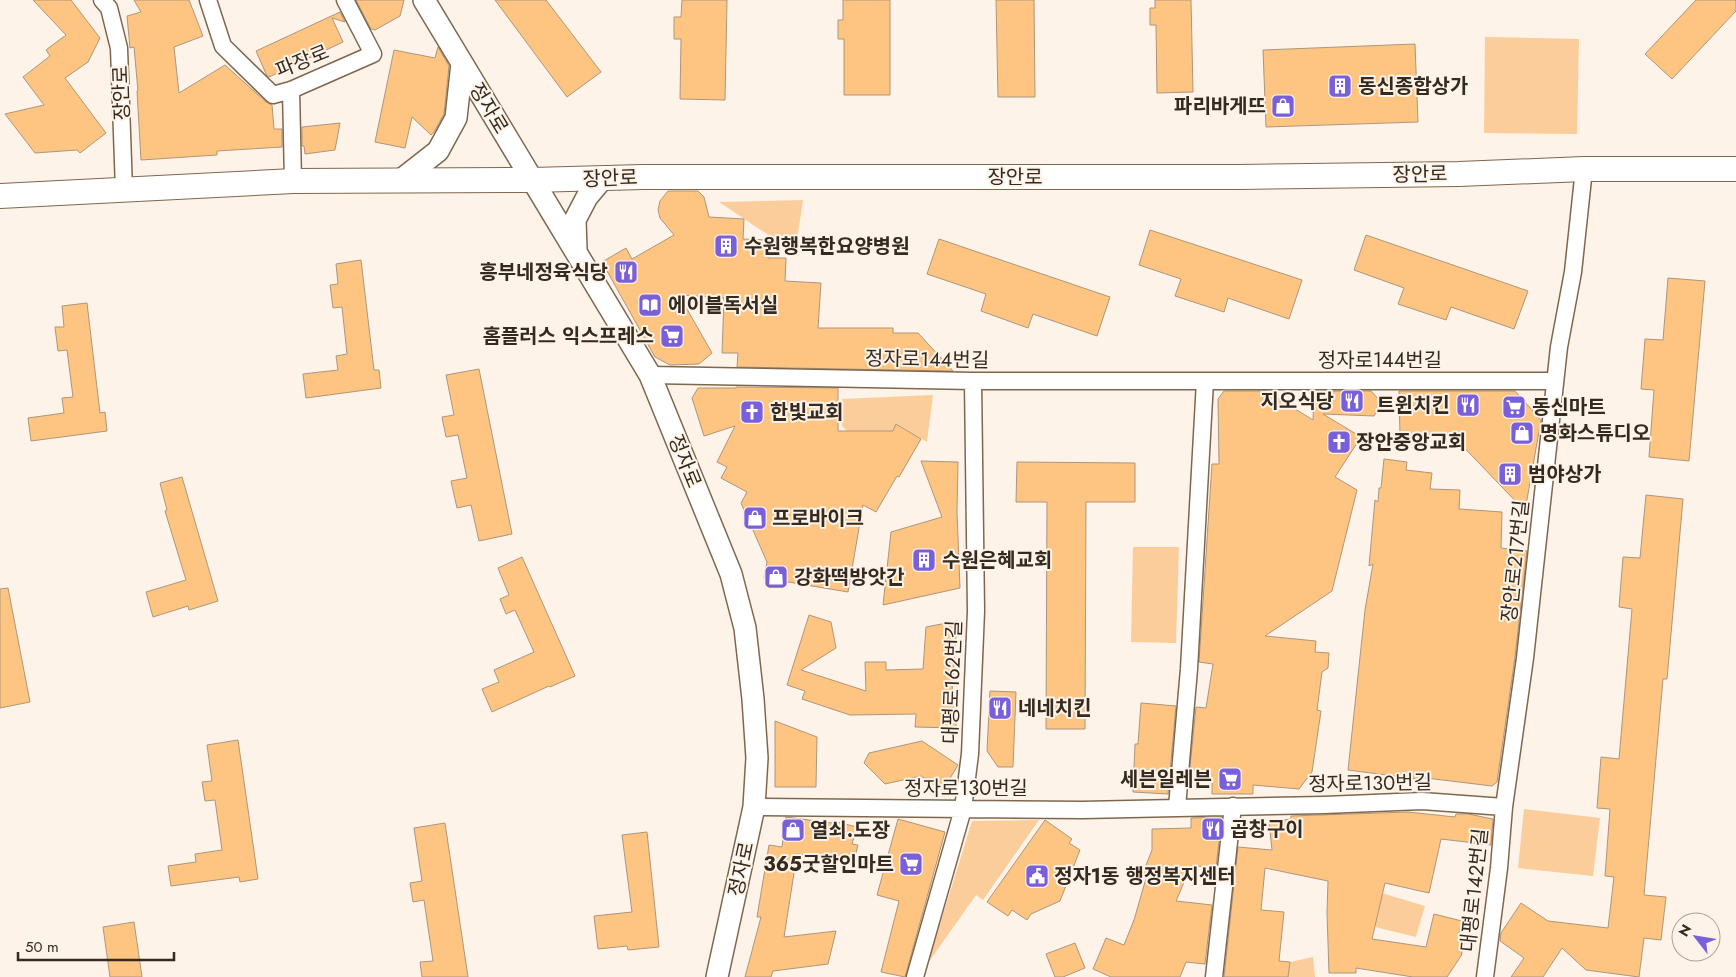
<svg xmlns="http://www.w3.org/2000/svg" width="1736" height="977" font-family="Jost,'Noto Sans KR',sans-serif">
<rect width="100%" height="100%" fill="#fef3e8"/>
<path fill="#facd9b" d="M1485,37L1579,39L1577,134L1484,133Z
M803,200L795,253L719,202Z
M933,395L927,442L897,424L892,433L847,431L842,426V399Z
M1133,547H1179L1176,643L1131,642Z
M1524,809L1600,818L1593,876L1518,868Z
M1039,820L983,900L976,895L928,963L972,821Z
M1378,892L1425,906L1416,937L1375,927L1381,899Z
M1313,957L1315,977H1288L1290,962Z"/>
<path fill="#fec481" stroke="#ae967b" d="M33,0H71L100,38L88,62L65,78L106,133L80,153L77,150L35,153L5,114L44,105L23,77L50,56L46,50L66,35Z
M134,0H189L203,36L174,47L179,93L225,65L266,102L272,105L274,129H282V147L217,151V155L141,160L137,91H138L134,47L130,48L127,16L141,12Z
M356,0H404L400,16L375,30L371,29Z
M495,0H546L601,72L567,97Z
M682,0H727L725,100L680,99L681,39H674V17H681Z
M843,0H890V95H844V39H838V20H843Z
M996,0H1034L1035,97H998Z
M1155,0H1191L1193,92L1157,93L1156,25H1150V8H1155Z
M1696,0H1736V11L1672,79L1645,54Z
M340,12L345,22L332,18L343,42L269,77L267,76L256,51Z
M1415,44L1418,122L1266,127L1263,50Z
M438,47L449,66L444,114L434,132L431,135L412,117L405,148L375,142L394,50L435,58Z
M340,123L335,150L305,154L304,146H302V127Z
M668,191H698L704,197L709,217L744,219L743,239L769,240L768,258H786L785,281L821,283L818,328H893V333H918L953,371L737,367L738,353H722L724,298L679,295L712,353L699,364L670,365L655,357L602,262L626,248L632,259L674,235L660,218L658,210L660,201Z
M1150,230L1302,280L1289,319L1228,298L1224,312L1175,296L1181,279L1139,265Z
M1366,235L1528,291L1514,329L1451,307L1446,320L1398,304L1404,288L1354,270Z
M939,239L1110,297L1097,336L1033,314L1028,328L981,311L986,294L927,274Z
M361,260L374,370H379L381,388L306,398L303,374L338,370L336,356L347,354L342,307L333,308L330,285L338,284L336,264Z
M1668,278L1705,281L1689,461L1649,457L1654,390L1641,389L1645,339L1663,340Z
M87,303L100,413L105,412L107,431L31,441L28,418L64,413L62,398L73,397L67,350L58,351L55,327H64L62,306Z
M479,369L512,534L479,541L471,505L457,508L451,481L467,478L458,435L446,437L442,417L454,415L446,375Z
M736,387L838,388V431H893L896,424L921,439L899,477L897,476L876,512L863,505L848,592L764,578L767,562L741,503L747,492L721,478L727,467L717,462L735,426L704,436L692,398L698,388H736Z
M1224,391H1266L1313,420L1314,391H1371L1382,403L1374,416L1323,414L1361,437L1335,477L1357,490L1332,591L1265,636L1316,641L1315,652L1329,653L1328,668L1322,672L1317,710L1321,711L1312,772L1299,789L1253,785V794H1212V783L1190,767L1196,707L1206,708L1213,664L1199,662L1212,464H1219L1218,399Z
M1399,391H1515L1541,420L1525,511L1452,435L1400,436Z
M1384,459L1407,462L1406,470L1432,473L1430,489L1460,490L1459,509L1502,512L1501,548L1527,551L1515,657L1497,782L1492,786L1418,777L1417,779L1348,770L1365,610L1373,564L1369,566L1375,500L1378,502L1379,488H1381Z
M921,461L958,462L957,512L960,588L883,605L891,532L942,517Z
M1017,462L1135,463V502H1086L1085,729H1046L1047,502H1016Z
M182,477L218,601L189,610L188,606L153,617L146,592L186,580L165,511L167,510L160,483Z
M1646,495L1683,499L1667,679H1663L1644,895L1666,897L1661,940L1644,938L1639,977L1586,970L1562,948L1543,977H1511L1524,958L1500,941L1501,933L1521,903L1548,921L1608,928L1614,877L1605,876L1610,809L1597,808L1601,757L1619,759L1632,609L1619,607L1623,557L1640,558Z
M522,557L575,676L550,687L549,686L492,712L482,689L499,682L494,670L534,652L515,610L506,614L500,599L509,595L498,568Z
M8,588L30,702L0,708V589Z
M809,615L831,622L836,648L801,670L866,691L865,662H886V670L923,669L926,627L957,621L952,692H957L956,728L915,727L916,714L850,715L802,699L805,691L787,685Z
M990,691L1016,692L1013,767H998L987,751Z
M1141,703L1176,706L1168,794L1133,792L1135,744H1138Z
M775,721L817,737L816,787H775Z
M238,740L258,879L240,882L239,877L171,886L168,866L196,862L195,854L222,850L215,800L205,801L202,782L212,781L207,745Z
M922,741L958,765L943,790L921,776L885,784L864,763L869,753Z
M1408,812L1455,817L1456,814H1468L1493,819L1491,845L1441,839L1429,893L1385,883L1372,939L1426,947L1434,914L1462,921L1459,933L1466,935L1461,956L1447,977H1413L1356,968V973H1329L1327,913L1328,881L1265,868L1261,910L1284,912L1279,961L1290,962L1288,977H1224L1238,847L1272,850L1269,822L1291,819V816Z
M786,817L832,823L833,821L857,827L852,844L858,845L853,865L817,856L797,854L784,937L836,931L828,964L773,971L771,977H745L761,917H757L769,845L782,847Z
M1222,817L1216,867L1191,866L1176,901L1212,905L1205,964L1186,962L1180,977H1111L1093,969L1106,938L1124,945L1134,920L1147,875L1143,873L1152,850V829L1191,828V818Z
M898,819L945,832L905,977L881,972L899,901L877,895Z
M1045,820L1072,839L1069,843L1080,850L1060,901L1031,914L1027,920L1012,910L1008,916L987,902Z
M445,823L468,977H422L420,962L433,961L424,900L413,902L410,883L422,881L414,828Z
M647,832L659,947L628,950L627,946L598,949L594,916L632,912L622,835Z
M134,922L142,977H110L103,927Z
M1075,943L1085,968L1063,977H1055L1046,954Z"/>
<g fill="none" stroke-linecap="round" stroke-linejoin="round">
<g stroke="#7e674d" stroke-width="19">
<path id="minor" d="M102,0L109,8L119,48L124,190
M208,0L223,46L273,95L291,90L373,54L345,0
M291,90L293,181
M650,375L973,381H1555
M754,807L1083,810L1324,805L1422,801L1504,807
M1177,807L1189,669L1205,381
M915,977L963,809L970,754L976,611L973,381
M1214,977L1233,806
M1485,977L1499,868L1504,807L1525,658L1559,347L1573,272L1584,169"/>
</g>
<g stroke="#7e674d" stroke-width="24">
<path id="tertiary" d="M424,0L650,375L731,574L745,628L753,699L757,758L754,807L717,977
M401,180L438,151L456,118L462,63
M576,249L575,220L587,197L603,178"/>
</g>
<g stroke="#7e674d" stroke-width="26">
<path id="secondary" d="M0,196L293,181L532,180L643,177H1238L1459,174L1584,169H1736"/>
</g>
<use href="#minor" stroke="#fff" stroke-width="16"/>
<use href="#tertiary" stroke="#fff" stroke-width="21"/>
<use href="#secondary" stroke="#fff" stroke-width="24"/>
</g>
<defs>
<g id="building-square" transform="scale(1.25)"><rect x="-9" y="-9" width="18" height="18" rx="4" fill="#795fda" stroke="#fef3e8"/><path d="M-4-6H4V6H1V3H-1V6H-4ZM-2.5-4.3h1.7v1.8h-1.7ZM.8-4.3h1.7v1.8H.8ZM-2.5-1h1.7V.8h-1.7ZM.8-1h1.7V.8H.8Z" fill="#fff"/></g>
<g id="shop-square" transform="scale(1.25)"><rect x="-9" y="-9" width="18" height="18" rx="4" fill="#795fda" stroke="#fef3e8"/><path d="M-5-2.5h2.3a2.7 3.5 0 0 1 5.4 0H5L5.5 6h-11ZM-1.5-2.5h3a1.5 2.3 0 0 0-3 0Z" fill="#fff"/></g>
<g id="restaurant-square" transform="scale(1.25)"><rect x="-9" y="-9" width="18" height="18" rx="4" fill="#795fda" stroke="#fef3e8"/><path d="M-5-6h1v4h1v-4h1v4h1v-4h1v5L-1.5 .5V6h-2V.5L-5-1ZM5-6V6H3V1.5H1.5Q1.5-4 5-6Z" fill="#fff"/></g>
<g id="library-square" transform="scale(1.25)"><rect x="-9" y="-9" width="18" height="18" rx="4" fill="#795fda" stroke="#fef3e8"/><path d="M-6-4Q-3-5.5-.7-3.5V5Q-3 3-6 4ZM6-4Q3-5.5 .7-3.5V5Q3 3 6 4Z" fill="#fff"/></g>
<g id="supermarket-square" transform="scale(1.25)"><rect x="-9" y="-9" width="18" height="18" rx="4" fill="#795fda" stroke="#fef3e8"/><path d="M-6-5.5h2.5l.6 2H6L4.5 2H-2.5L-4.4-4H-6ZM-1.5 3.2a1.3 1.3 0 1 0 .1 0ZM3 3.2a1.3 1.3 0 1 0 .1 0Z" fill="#fff"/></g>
<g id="church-square" transform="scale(1.25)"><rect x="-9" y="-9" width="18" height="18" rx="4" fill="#795fda" stroke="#fef3e8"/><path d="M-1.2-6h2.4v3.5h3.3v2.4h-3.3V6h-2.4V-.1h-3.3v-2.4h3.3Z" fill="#fff"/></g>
<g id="civic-square" transform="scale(1.25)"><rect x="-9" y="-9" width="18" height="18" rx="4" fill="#795fda" stroke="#fef3e8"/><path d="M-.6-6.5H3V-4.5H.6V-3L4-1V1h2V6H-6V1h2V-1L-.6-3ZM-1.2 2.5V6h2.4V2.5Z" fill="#fff"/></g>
</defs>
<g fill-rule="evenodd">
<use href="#building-square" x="1340" y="86"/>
<use href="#shop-square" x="1283" y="106"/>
<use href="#building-square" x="726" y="246"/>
<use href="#restaurant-square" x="626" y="272"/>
<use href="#library-square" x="650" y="305"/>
<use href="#supermarket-square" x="672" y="336"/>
<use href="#restaurant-square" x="1352" y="401"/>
<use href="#restaurant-square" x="1468" y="405"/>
<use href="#supermarket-square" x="1514" y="407"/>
<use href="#church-square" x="752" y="412"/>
<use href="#shop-square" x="1522" y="433"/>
<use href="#church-square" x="1339" y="442"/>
<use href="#building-square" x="1510" y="474"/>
<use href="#shop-square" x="755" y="518"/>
<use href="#building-square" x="924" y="560"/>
<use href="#shop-square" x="776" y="577"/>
<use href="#restaurant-square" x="1000" y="708"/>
<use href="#supermarket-square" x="1230" y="779"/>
<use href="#restaurant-square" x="1213" y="829"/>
<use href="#shop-square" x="793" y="830"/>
<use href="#supermarket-square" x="911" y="864"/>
<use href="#civic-square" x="1037" y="876"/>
</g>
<g text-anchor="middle" stroke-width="4" stroke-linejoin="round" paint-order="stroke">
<g font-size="20" fill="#342a1f" stroke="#fef3e8">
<text transform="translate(302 61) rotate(-22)" y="7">파장로</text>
<text transform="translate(121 93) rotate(-92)" y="7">장안로</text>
<text transform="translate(489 108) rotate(59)" y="7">정자로</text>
<text transform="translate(1420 174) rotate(-1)" y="7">장안로</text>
<text x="1015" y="184">장안로</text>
<text transform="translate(610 178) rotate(-2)" y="7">장안로</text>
<text transform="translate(927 359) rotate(1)" y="7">정자로144번길</text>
<text x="1380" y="367">정자로144번길</text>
<text transform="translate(685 461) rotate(68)" y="7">정자로</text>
<text transform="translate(1515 561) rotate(-84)" y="7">장안로217번길</text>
<text transform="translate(952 682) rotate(-88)" y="7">대평로162번길</text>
<text transform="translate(1370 783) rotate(-1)" y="7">정자로130번길</text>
<text x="966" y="795">정자로130번길</text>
<text transform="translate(741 869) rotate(-78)" y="7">정자로</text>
<text transform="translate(1474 890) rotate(-84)" y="7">대평로142번길</text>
</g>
<g font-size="20" font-weight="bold" fill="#342a1f" stroke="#fef3e8" text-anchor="start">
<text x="1358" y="93">동신종합상가</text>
<text x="1266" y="113" text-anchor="end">파리바게뜨</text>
<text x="744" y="253">수원행복한요양병원</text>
<text x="608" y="279" text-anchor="end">흥부네정육식당</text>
<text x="668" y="312">에이블독서실</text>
<text x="654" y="343" text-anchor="end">홈플러스 익스프레스</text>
<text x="1334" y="408" text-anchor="end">지오식당</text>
<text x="1450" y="412" text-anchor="end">트윈치킨</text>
<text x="1532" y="414">동신마트</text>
<text x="770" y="419">한빛교회</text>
<text x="1540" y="440">명화스튜디오</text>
<text x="1356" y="449">장안중앙교회</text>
<text x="1528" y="481">범야상가</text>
<text x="772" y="525">프로바이크</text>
<text x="942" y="567">수원은혜교회</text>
<text x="794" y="584">강화떡방앗간</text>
<text x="1018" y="715">네네치킨</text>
<text x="1212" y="786" text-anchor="end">세븐일레븐</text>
<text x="1230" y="836">곱창구이</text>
<text x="810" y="837">열쇠.도장</text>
<text x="894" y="871" text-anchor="end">365굿할인마트</text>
<text x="1054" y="883">정자1동 행정복지센터</text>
</g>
</g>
<g transform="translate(1696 937) rotate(301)"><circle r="24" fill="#fef3e8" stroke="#ada398"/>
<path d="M0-4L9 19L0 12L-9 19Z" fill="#795fda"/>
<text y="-8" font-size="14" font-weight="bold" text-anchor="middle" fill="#342a1f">N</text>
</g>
<path d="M18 952v8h156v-8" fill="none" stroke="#342a1f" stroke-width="2.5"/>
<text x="25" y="952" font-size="15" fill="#342a1f" stroke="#fef3e8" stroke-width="4" paint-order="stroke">50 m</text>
</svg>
